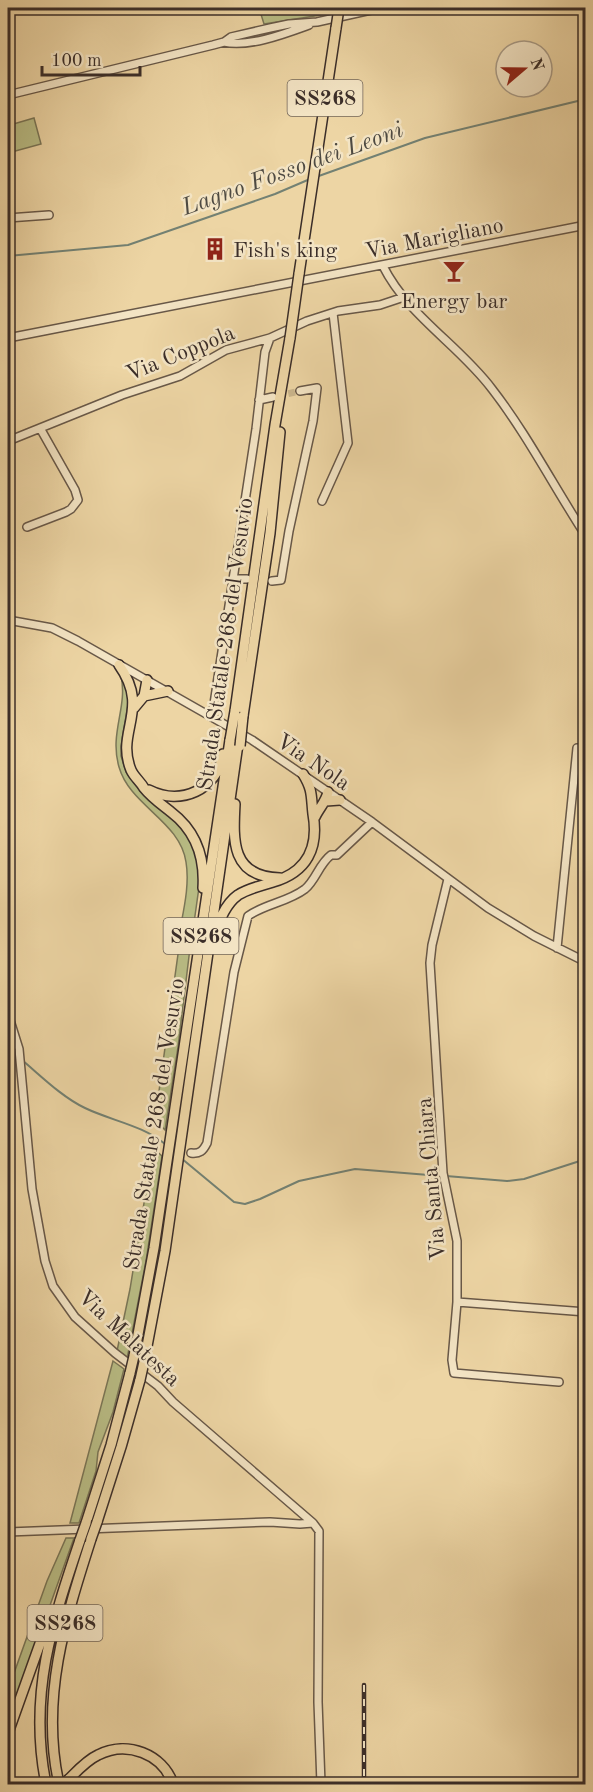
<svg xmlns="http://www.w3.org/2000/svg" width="593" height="1792" font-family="'Old Standard TT',serif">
<rect width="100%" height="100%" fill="#edd5a4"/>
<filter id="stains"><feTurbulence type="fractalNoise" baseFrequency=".00333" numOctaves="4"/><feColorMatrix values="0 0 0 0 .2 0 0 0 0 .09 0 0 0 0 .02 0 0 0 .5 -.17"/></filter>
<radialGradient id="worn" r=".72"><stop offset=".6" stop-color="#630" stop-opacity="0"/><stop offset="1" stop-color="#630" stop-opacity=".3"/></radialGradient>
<path fill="#b9bd85" stroke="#7a7657" stroke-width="1.5" d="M259,8H328L327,14L264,24Z
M34,118L41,144L8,153V141L14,139L10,125Z
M123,675L129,698L121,746V756L126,772L141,792L177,820L196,850L200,880L192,937L179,935C183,912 190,886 186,862C180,821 130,806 119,767C109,733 128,707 121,676Z
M179,947L190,948L178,1047L165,1130L155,1120Z
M153,1148L162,1156L146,1261L127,1359L117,1351L130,1289Z
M113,1361L124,1369L113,1412L98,1452L96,1471L79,1523H70Z
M66,1538H74L8,1723V1690L47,1581Z"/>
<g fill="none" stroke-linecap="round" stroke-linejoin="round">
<path stroke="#738173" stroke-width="2" d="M316,177L425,138L586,99
M8,256L128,245L275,194L310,179
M8,1049L17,1057
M22,1060C41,1076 62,1097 85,1108C112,1121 142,1125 165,1144
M181,1158L234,1202L245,1204L260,1199L299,1181L355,1169L441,1176
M446,1176L507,1181L524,1179L586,1159"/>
<path stroke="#c9b48b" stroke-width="7" stroke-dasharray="7 3.5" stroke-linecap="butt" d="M278,396L300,391
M189,941L222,946"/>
<g stroke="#685848" stroke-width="10">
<path id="minor" d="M224,42C248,48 287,33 309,25
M8,95L213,45L224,42L231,37L270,28L289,24L317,22L380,8
M8,218L49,215
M383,266C408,316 459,345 492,389C527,434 554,487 586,536
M8,338L586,225
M259,400L273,397
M8,441L122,395L180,376L226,350L270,338L307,321L338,311L380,305L404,297
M322,501L348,443L333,313
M27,527L66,512L71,509L78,500L75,490L40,428
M234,579H247
M272,581L281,580L289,531L313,421L317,388L300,391
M8,620L52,628L78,641L252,740L372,822L488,908L534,936L586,962
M212,717L256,429L265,352L270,338
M448,879L432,945L430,963L443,1173L457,1241V1302L452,1360L454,1373L559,1382
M175,940L189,941
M222,946H239
M557,948L577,748
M8,1014L19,1049L32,1189L45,1261L53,1286L75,1317L115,1353L158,1386L173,1402L313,1523
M191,1153C200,1154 203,1151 207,1143L234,972L248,916C265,904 288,902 305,889C316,880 319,864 331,855H337L372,822
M457,1302L586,1312
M8,1532L270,1522L300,1524L313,1523L319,1531L318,1702L321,1784
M568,1784H575L586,1776"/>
</g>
<g stroke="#3b2e29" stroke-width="12">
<path id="highway" d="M299,274L336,28
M119,665C151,710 115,731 131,770C134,777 140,781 144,788C152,798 161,804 171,812C196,831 205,857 203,888
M144,696L168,691
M134,708L144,696L147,680
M235,711L275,425L290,338
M243,716L270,533L280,432
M149,790C181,806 217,790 223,754
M326,801L340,800
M235,804C233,841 231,877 280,878
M315,817C319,808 326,802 328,792
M214,939C218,923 224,905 238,895C249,888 261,886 273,882C307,872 319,848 313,814C311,797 313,790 303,774
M134,1356L154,1248L230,740
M144,1362L165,1251L238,744
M97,1522L121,1447L140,1380
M86,1523L111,1445L130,1373
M8,1733L48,1621
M69,1779C78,1770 87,1760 98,1755C127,1740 163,1754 173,1784
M46,1784C28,1695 52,1623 80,1540
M59,1784C40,1699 65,1620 91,1539"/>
</g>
<use href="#minor" stroke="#f3e4c4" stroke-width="7"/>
<use href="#highway" stroke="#edd5a4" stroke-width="9"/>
<g stroke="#3b2e29" stroke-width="4.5">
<path id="rail" d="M364,1685V1784"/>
</g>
<use href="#rail" stroke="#f3e4c4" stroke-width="2" stroke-dasharray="7" stroke-linecap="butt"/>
<g stroke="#3b2e29" stroke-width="12" stroke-linecap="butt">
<path id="highway-bridge" d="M336,28L339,8
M290,338L299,274
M230,740L235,711
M240,746L243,716
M130,1373L134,1356
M140,1380L144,1362
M91,1539L97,1522
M80,1540L86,1523
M63,1784L69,1779"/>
</g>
<use href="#highway-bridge" stroke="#edd5a4" stroke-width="9"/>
</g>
<defs>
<g id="building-bare" transform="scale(1.8)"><path d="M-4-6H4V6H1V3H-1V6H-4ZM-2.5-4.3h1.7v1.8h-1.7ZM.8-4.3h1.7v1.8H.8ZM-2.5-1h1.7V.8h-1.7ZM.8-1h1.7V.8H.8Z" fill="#8f2418" stroke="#f3e4c4" stroke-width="2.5" paint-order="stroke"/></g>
<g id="bar-bare" transform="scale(1.8)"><path d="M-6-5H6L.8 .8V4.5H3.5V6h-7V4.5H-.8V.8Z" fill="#8f2418" stroke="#f3e4c4" stroke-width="2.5" paint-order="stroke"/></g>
</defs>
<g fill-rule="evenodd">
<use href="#building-bare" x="215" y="249"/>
<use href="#bar-bare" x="454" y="271"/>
</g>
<g text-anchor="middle" stroke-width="5" stroke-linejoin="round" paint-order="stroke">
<g fill="#f3e4c4" stroke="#726558" stroke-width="1.5">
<rect x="287.5" y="80" width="75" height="36" rx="4.5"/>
<rect x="163.5" y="918" width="75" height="36" rx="4.5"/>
<rect x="27.5" y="1605" width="75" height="36" rx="4.5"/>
</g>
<g font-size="21" font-weight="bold" fill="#3b2e29">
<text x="325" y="105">SS268</text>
<text x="201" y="943">SS268</text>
<text x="65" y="1630">SS268</text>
</g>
<g font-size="22" fill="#3b2e29" stroke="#f3e4c4">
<text transform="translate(434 237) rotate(-11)" y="8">Via Marigliano</text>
<text transform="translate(180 352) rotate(-22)" y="8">Via Coppola</text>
<text transform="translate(224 644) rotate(-82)" y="8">Strada Statale 268 del Vesuvio</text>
<text transform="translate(314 761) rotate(34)" y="8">Via Nola</text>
<text transform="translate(153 1124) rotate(-81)" y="8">Strada Statale 268 del Vesuvio</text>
<text transform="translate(430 1179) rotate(-95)" y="8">Via Santa Chiara</text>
<text transform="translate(130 1337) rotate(43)" y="8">Via Malatesta</text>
</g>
<g font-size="22" fill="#3b2e29" stroke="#f3e4c4" text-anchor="start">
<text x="233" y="257">Fish's king</text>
<text x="454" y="308" text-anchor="middle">Energy bar</text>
</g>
<g font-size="24" font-style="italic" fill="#4e4a42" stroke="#f3e4c4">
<text transform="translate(292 168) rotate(-20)" y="8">Lagno Fosso dei Leoni</text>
</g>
</g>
<rect width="593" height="1792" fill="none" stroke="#edd5a4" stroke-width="30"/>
<rect x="9" y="9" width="575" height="1774" fill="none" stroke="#3b2e29" stroke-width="3"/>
<rect x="15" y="15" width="563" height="1762" fill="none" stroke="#3b2e29" stroke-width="1.5"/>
<g transform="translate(524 69) rotate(70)"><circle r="28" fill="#f3e4c4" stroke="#a99b86" stroke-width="1.5"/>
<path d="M0-4.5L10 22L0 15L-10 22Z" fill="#8f2418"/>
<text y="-9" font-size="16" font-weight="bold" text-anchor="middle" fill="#3b2e29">N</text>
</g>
<path d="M42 66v9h98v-9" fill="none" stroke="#3b2e29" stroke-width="3"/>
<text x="51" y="66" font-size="18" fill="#3b2e29" stroke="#f3e4c4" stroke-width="4.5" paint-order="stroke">100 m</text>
<rect width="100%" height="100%" filter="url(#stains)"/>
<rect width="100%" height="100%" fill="url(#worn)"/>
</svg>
